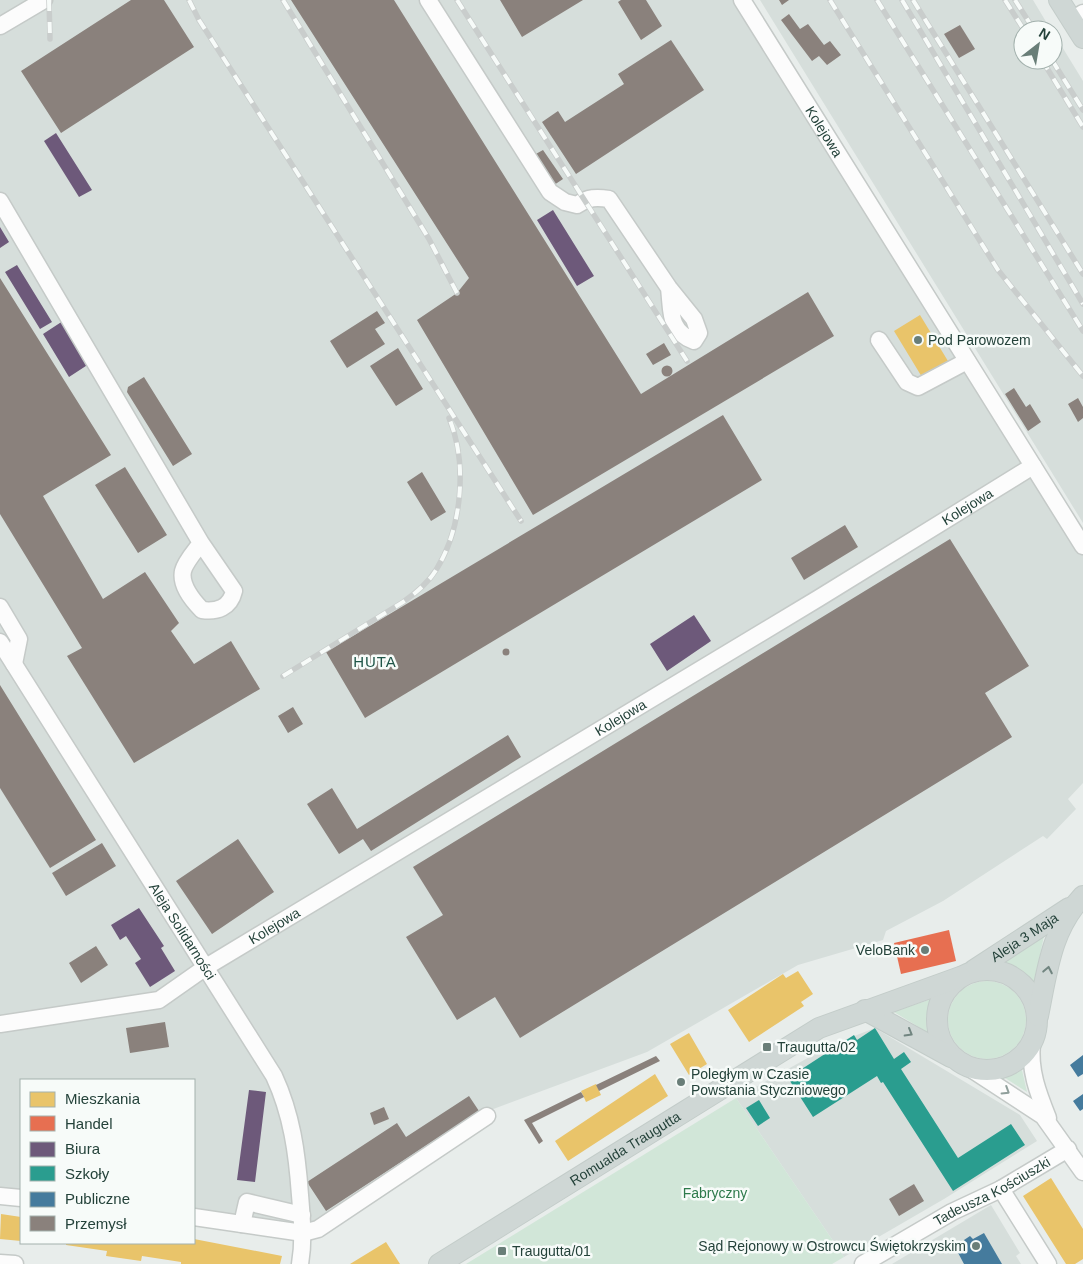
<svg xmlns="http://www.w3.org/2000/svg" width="1083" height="1264" font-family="Arial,sans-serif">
<rect width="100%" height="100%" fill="#e8edeb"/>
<path fill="#d6dedb" d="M0,0H742L1083,546V783L1068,799L1076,809L1047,839L1043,836L943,901L886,931L883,940L798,965L647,1052L488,1111L318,1229L194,1217V1080H21V1198L0,1196Z
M760,0H1033L1051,30H1023V60H1053V32L1083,81V523Z
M875,1028L1020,1115L1037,1141L944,1199L844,1257L736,1098L831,1045Z
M991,1205L1020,1253L1016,1256L1021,1264H892Z"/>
<path fill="#d1e6d8" d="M1044,936L1034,983L1023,971L1005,962Z
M948 1020a39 39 0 1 1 78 0a39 39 0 1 1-78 0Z
M931,999L926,1018L927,1032L894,1012Z
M1022,1070L1027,1092L1005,1078Z
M736,1098L844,1257L832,1264H466Z"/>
<path fill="#e9c46a" d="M920,315L951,366L925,382L894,331Z
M798,971L813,994L801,1002L804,1006L749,1042L728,1010L783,974L786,978Z
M689,1033L707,1064L689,1075L670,1044Z
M655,1074L668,1096L568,1161L555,1141Z
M596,1084L601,1095L586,1102L581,1091Z
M1051,1178L1083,1229V1259L1075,1264H1066L1023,1196Z
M1,1214L21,1217V1241L0,1239Z
M194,1239L282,1256L280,1264H181V1262L142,1256L141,1261L106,1256L107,1251L66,1245V1243H194Z
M386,1242L400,1264H350Z"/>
<path fill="#e76f51" d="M949,930L956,961L901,974L894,943Z"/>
<path fill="#6d597a" d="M56,133L92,190L79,197L44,141Z
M553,210L594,276L577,286L537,220Z
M0,227L9,242L0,248Z
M17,265L52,322L40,329L5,272Z
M66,319L92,362L69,377L43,334Z
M694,615L711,641L667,671L650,644Z
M139,908L164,946L161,948L175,971L150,987L135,963L141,959L126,936L120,940L111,925Z
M249,1090L266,1092L255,1182L237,1180Z"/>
<path fill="#2a9d8f" d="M875,1028L894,1059L904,1052L911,1062L901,1069L958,1158L1011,1124L1025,1145L953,1191L883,1082L881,1083L877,1076L813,1117L788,1078L854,1035L857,1040Z
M759,1100L770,1118L758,1126L746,1108Z"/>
<path fill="#457b9d" d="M1083,1055V1074L1078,1077L1070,1065Z
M1083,1094V1109L1080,1111L1073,1101Z
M984,1233L1002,1264H964L956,1249L966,1243L964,1240L970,1236L973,1239Z"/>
<path fill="#8a817c" d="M131,0H164L194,47L61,133L21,71Z
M291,0H394L641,394L808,292L834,336L533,515L417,320L457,293L469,278Z
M500,0H583L522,37Z
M621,0H646L662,26L641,40L618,2Z
M779,0H789L782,5Z
M789,14L800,29L808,24L824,45L830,41L841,55L827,65L819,56L812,61L781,20Z
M960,25L975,49L959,58L944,34Z
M671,40L704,90L576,174L542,122L558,111L565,122L624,84L618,74Z
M543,150L563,179L554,185L534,155Z
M0,278L111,455L43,496L103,599L145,572L179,623L171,631L194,664L231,641L260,689L134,763L67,656L82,648L0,514Z
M377,311L385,323L375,329L385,344L347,368L330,341Z
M664,343L671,355L653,365L646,354Z
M398,348L423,389L396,406L370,366Z
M661.5 371a5.5 5.5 0 1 1 11 0a5.5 5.5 0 1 1-11 0Z
M144,377L192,454L173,466L127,392L128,387Z
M1014,388L1026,407L1030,404L1041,422L1028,431L1005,394Z
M1078,398L1083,407V418L1078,422L1068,404Z
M723,415L762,480L365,718L326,652Z
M125,467L167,535L138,553L95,485Z
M422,472L446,512L431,521L407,482Z
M845,525L858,547L804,580L791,558Z
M950,539L1029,666L985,693L1012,737L520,1038L495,997L457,1020L406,937L443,915L413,867Z
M502.5 652a3.5 3.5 0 1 1 7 0a3.5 3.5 0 1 1-7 0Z
M0,685L96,840L50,868L0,788Z
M293,707L303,724L288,733L278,716Z
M508,735L521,757L371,851L363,839L339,854L307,804L332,788L357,829Z
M238,839L274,892L212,934L176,881Z
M102,843L116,866L66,896L52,873Z
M96,946L108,965L81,983L69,963Z
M165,1022L169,1047L130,1053L126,1028Z
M656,1056L660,1061L599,1091L596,1085Z
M581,1092L584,1097L532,1123L543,1141L539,1144L524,1120Z
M469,1096L479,1111L326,1211L307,1182L397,1123L406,1137Z
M384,1107L389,1119L374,1125L370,1113Z
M914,1184L924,1201L899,1216L889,1199Z"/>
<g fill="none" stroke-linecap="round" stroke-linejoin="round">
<g stroke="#c5cac8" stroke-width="19">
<g id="minor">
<path d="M428,0L550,192L565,202L577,205C588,197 597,197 609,199L669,288L694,319L699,333L694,341C668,331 672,312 669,288"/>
<path id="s1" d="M742,0L1083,546"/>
<path d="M1072,20L1083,13"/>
<path d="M0,26L44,0"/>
<path d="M0,201L201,543L234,591C230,608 217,612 202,610C193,601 180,585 183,571C185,562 196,550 201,543"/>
<path d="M879,340L907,382L918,387L967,361"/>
<path d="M0,607L19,639L14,664"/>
<path id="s2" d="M0,642L274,1076C292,1115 297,1153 300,1195C302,1219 304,1241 300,1264"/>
<path id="s3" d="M0,1024L159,1000L206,967L819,598L1033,466"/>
<path d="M1032,1043C1029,1070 1038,1093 1048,1118"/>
<path d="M965,1065L1043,1116L1083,1172"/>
<path d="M1001,1189L1048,1264"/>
<path d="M0,1196L21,1198"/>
<path d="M194,1217L303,1233L318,1229L487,1116"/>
<path d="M242,1224L247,1202L302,1215"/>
<path d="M0,1263L15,1264"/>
<path id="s4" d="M863,1264L952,1212L1001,1189L1068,1149"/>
</g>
</g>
<g stroke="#c3ccc9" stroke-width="22">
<g id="major">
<path d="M1059,0L1083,38"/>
<circle cx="987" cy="1020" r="50"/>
<path id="s5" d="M974,970L1069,908"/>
<path d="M865,1010L951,1057"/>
<path d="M1038,1016C1047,972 1051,929 1083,896"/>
<path id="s6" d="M439,1264L819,1028L960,977"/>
</g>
</g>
<use href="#minor" stroke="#fcfcfc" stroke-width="16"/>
<use href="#major" stroke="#cfd7d5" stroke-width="20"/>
<g stroke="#c9cdcc" stroke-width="5.5">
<path id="rail" d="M49,0L50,39
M189,0L199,20L521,521
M283,0L429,239L457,293
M457,0L687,361
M830,0L998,270L1083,376
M877,0L1083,331
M902,0L1083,304
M913,0L1083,274
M1005,0L1024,30
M1015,0L1034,30
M1042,60L1083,127
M1052,60L1083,110
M283,676L403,602C416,593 428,583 436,570C462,529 468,463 449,418"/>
</g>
<use href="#rail" stroke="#f7fbf9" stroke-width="4" stroke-dasharray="11" stroke-linecap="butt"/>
</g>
<defs><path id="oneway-chevron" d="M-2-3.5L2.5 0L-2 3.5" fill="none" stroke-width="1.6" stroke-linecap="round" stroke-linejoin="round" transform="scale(1.25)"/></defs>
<g stroke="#718580">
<use href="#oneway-chevron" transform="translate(1048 970) rotate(-79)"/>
<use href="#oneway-chevron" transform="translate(909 1033) rotate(30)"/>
</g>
<use stroke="#909f9b" href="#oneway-chevron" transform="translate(1006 1091) rotate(32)"/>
<g fill="#697e78" stroke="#f7fbf9" stroke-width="2">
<circle cx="918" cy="340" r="5"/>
<circle cx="925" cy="950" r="5"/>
<rect x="762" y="1042" width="10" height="10" rx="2.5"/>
<circle cx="681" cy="1082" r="5"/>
<circle cx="976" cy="1246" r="5"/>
<rect x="497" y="1246" width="10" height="10" rx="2.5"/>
</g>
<g text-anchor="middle" stroke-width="5" stroke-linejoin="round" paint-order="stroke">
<g font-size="14" fill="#24423a" stroke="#f7fbf9">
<text dy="5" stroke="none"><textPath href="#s1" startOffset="155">Kolejowa</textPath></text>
<text dy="5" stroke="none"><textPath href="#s3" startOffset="1108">Kolejowa</textPath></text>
<text dy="5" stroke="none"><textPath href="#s3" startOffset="702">Kolejowa</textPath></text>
<text dy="5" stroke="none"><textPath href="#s3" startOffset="298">Kolejowa</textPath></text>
<text dy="5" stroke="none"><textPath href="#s2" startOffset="342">Aleja Solidarności</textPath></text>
<text dy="5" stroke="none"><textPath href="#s5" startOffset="60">Aleja 3 Maja</textPath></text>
<text dy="5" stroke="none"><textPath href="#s6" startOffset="219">Romualda Traugutta</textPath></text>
<text dy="5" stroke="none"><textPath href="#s4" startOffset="148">Tadeusza Kościuszki</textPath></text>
</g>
<g font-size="14" fill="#24423a" stroke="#f7fbf9" text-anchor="start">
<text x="928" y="345">Pod Parowozem</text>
<text x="915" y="955" text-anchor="end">VeloBank</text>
<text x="777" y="1052">Traugutta/02</text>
<text x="691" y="1079">Poległym w Czasie<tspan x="691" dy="16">Powstania Styczniowego</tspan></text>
<text x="966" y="1251" text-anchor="end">Sąd Rejonowy w Ostrowcu Świętokrzyskim</text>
<text x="512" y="1256">Traugutta/01</text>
</g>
<g font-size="14" fill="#2d7a4b" stroke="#f7fbf9">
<text x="715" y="1198">Fabryczny</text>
</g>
<g font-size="15" letter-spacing="1" fill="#1f5548" stroke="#f7fbf9">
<text x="375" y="667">HUTA</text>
</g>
</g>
<rect x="20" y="1079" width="175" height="165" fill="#f7fbf9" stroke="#a3b1ad"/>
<rect x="30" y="1092" width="25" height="15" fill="#e9c46a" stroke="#a3b1ad"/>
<text x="65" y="1104" font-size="15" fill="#24423a">Mieszkania</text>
<rect x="30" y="1116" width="25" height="15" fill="#e76f51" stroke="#a3b1ad"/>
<text x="65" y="1129" font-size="15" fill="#24423a">Handel</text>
<rect x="30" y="1142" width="25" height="15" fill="#6d597a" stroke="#a3b1ad"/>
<text x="65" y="1154" font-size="15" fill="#24423a">Biura</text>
<rect x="30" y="1166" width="25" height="15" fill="#2a9d8f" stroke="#a3b1ad"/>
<text x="65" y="1179" font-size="15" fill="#24423a">Szkoły</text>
<rect x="30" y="1192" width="25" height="15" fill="#457b9d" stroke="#a3b1ad"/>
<text x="65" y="1204" font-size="15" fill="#24423a">Publiczne</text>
<rect x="30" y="1216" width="25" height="15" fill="#8a817c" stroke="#a3b1ad"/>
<text x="65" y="1229" font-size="15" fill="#24423a">Przemysł</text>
<g transform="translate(1038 45) rotate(31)"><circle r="24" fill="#f7fbf9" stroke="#a3b1ad"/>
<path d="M0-4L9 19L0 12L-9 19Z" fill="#697e78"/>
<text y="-8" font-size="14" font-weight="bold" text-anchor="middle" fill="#24423a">N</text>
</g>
</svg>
